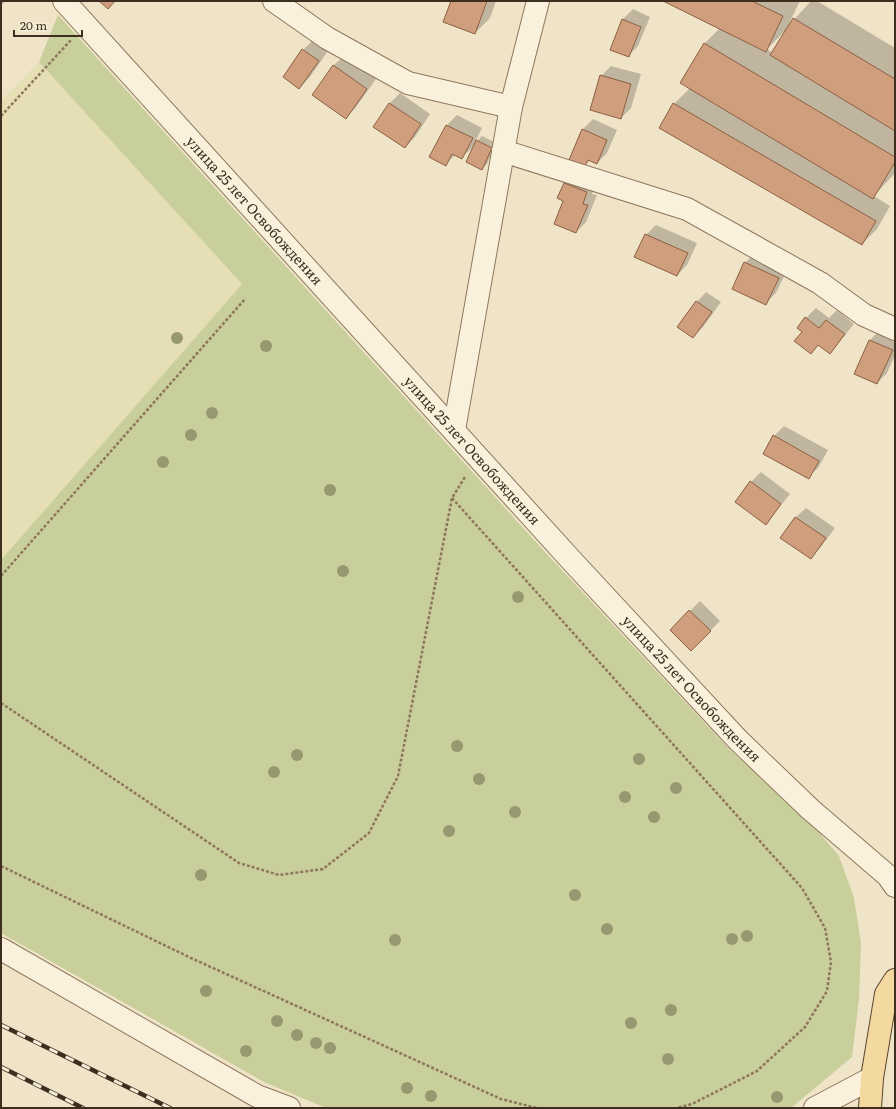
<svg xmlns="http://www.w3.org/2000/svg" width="896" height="1109" font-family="Literata,serif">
<rect width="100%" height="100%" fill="#f0e4c8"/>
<path fill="#e6deb5" d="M39,62L242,284L1,560V101Z"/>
<path fill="#c9cf9b" d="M58,15L545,552L729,749L811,823L839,856L854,898L861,943L859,999L852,1057L791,1108H326L264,1082L1,933V560L242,284L39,62Z"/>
<path fill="#0003" fill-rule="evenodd" d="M1,1H6L1,5Z
M452,1H496L490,18L475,33Z
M666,1H800L789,23L790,24L811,1H817L895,48V173L874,196L890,206L877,229L862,244L674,104L690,88L681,83L705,43L720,28ZM785,31L773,53L767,49Z
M633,9L650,17L638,46L628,56L611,49L623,19Z
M313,40L328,51L309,78L299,88L303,50Z
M344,56L376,79L356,107L346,117L313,95L334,65Z
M611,66L641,74L631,108L621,118L601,76Z
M400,93L430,114L415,137L405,147L374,127L390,103Z
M457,115L482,128L472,148L462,157L456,154L445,165L430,157L447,125Z
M593,119L617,130L607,153L597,163L590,160L585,165L583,129Z
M482,136L496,143L487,164L482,169L475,143Z
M574,173L596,182L592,194L597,195L586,222L576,232L565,200L559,198L564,183Z
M656,225L697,243L687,265L677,275L646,235Z
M755,253L788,268L776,293L766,303L745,263Z
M706,292L721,302L703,327L693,337L697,302Z
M816,308L829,318L837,310L854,324L830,353L819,344L811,353L806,318Z
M880,330L895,337V355L887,373L877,383L855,373L870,340Z
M784,426L828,450L818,468L808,477L774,436Z
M761,472L790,494L766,524L751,482Z
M806,508L835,528L820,548L811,558L782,538L796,517Z
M700,601L720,621L691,650L671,630Z"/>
<path fill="#cf9f7d" stroke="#8d5f41" d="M99,1H115L108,9Z
M451,1H487L475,34L443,22Z
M663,1H752L783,16L766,52Z
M793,18L895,79V131L770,55Z
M622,19L641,27L629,57L610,50Z
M704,43L895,157V162L873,199L680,83Z
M302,49L319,61L299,89L283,77Z
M333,65L367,89L346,119L312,95Z
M600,75L631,84L621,119L590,110Z
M389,103L421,124L405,148L373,127Z
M673,103L876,221L862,245L659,128Z
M446,125L473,138L462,159L452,154L446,166L429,157Z
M582,129L607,140L597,164L588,160L585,166L569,160Z
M476,140L492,148L482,170L466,162Z
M564,183L587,192L583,204L588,205L576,233L554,224L563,201L557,198Z
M645,234L688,253L677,276L634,257Z
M744,262L779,278L766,305L732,289Z
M696,301L712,312L693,338L677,327Z
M805,317L819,328L826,320L845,334L830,354L818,345L811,354L794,341L802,332L797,328Z
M869,340L893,350L877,384L854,374Z
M773,435L819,461L809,479L763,454Z
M750,481L781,504L766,525L735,502Z
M795,517L826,538L811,559L780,538Z
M689,610L711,631L691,651L670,630Z"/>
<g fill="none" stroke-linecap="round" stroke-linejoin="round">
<g stroke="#8d765c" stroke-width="24">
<g id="minor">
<path id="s1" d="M64,1L572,561L738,740L810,809L888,876L895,886"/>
<path d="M274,1L327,38L408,83L511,107"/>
<path d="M503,151L687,209L820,283L864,315L895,329"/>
<path d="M454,430L511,107L538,1"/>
<path d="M1,949L257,1096L289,1108"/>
<path d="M815,1108L872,1078"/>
</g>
</g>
<g stroke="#5b4430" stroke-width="24">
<path id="major" d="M870,1108L872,1078L886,994L895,980"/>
</g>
<path stroke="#8d765c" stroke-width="2.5" stroke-dasharray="3 2" stroke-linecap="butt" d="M1,116L71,40
M452,498L802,888L825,928L831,962L827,991L805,1027L757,1071L692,1104L677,1108
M1,576L245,299
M1,703L239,863L279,875L323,869L369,833L398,776L452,498L465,477
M1,866L191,958L501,1099L537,1108"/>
<use href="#minor" stroke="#faf1dc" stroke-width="22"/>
<use href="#major" stroke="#f3d9a0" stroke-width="22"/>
<g stroke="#3d2e20" stroke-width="4.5">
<path id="rail" d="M1,1025L170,1108
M1,1067L83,1108"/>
</g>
<use href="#rail" stroke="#f7eed8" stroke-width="3" stroke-dasharray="9" stroke-linecap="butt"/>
</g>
<g fill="#96986f">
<circle cx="177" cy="338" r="6"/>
<circle cx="266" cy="346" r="6"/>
<circle cx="212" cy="413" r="6"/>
<circle cx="191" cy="435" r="6"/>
<circle cx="163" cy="462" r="6"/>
<circle cx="330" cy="490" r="6"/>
<circle cx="343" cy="571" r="6"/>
<circle cx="518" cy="597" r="6"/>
<circle cx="457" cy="746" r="6"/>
<circle cx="297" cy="755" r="6"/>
<circle cx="639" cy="759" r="6"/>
<circle cx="274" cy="772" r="6"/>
<circle cx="479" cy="779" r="6"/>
<circle cx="676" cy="788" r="6"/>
<circle cx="625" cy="797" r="6"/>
<circle cx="515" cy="812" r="6"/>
<circle cx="654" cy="817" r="6"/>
<circle cx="449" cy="831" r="6"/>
<circle cx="201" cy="875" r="6"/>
<circle cx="575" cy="895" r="6"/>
<circle cx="607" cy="929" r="6"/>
<circle cx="747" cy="936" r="6"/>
<circle cx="732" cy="939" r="6"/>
<circle cx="395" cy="940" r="6"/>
<circle cx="206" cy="991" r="6"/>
<circle cx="671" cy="1010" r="6"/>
<circle cx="277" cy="1021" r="6"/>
<circle cx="631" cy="1023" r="6"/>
<circle cx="297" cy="1035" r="6"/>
<circle cx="316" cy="1043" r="6"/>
<circle cx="330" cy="1048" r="6"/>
<circle cx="246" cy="1051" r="6"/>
<circle cx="668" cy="1059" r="6"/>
<circle cx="407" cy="1088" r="6"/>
<circle cx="431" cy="1096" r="6"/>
<circle cx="777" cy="1097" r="6"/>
</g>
<g text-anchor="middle" stroke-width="3" stroke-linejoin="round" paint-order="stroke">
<g font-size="14" fill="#3d2e20" stroke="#f7eed8">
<text dy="5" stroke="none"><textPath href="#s1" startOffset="283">улица 25 лет Освобождения</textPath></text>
<text dy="5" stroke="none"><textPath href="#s1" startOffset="607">улица 25 лет Освобождения</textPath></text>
<text dy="5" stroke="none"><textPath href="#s1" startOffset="931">улица 25 лет Освобождения</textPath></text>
</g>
</g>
<rect width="896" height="1109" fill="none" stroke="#3d2e20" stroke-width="4"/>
<path d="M14 30v6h68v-6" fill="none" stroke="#3d2e20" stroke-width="2"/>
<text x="20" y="30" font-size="12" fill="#3d2e20" stroke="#f7eed8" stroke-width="3" paint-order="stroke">20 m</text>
</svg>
